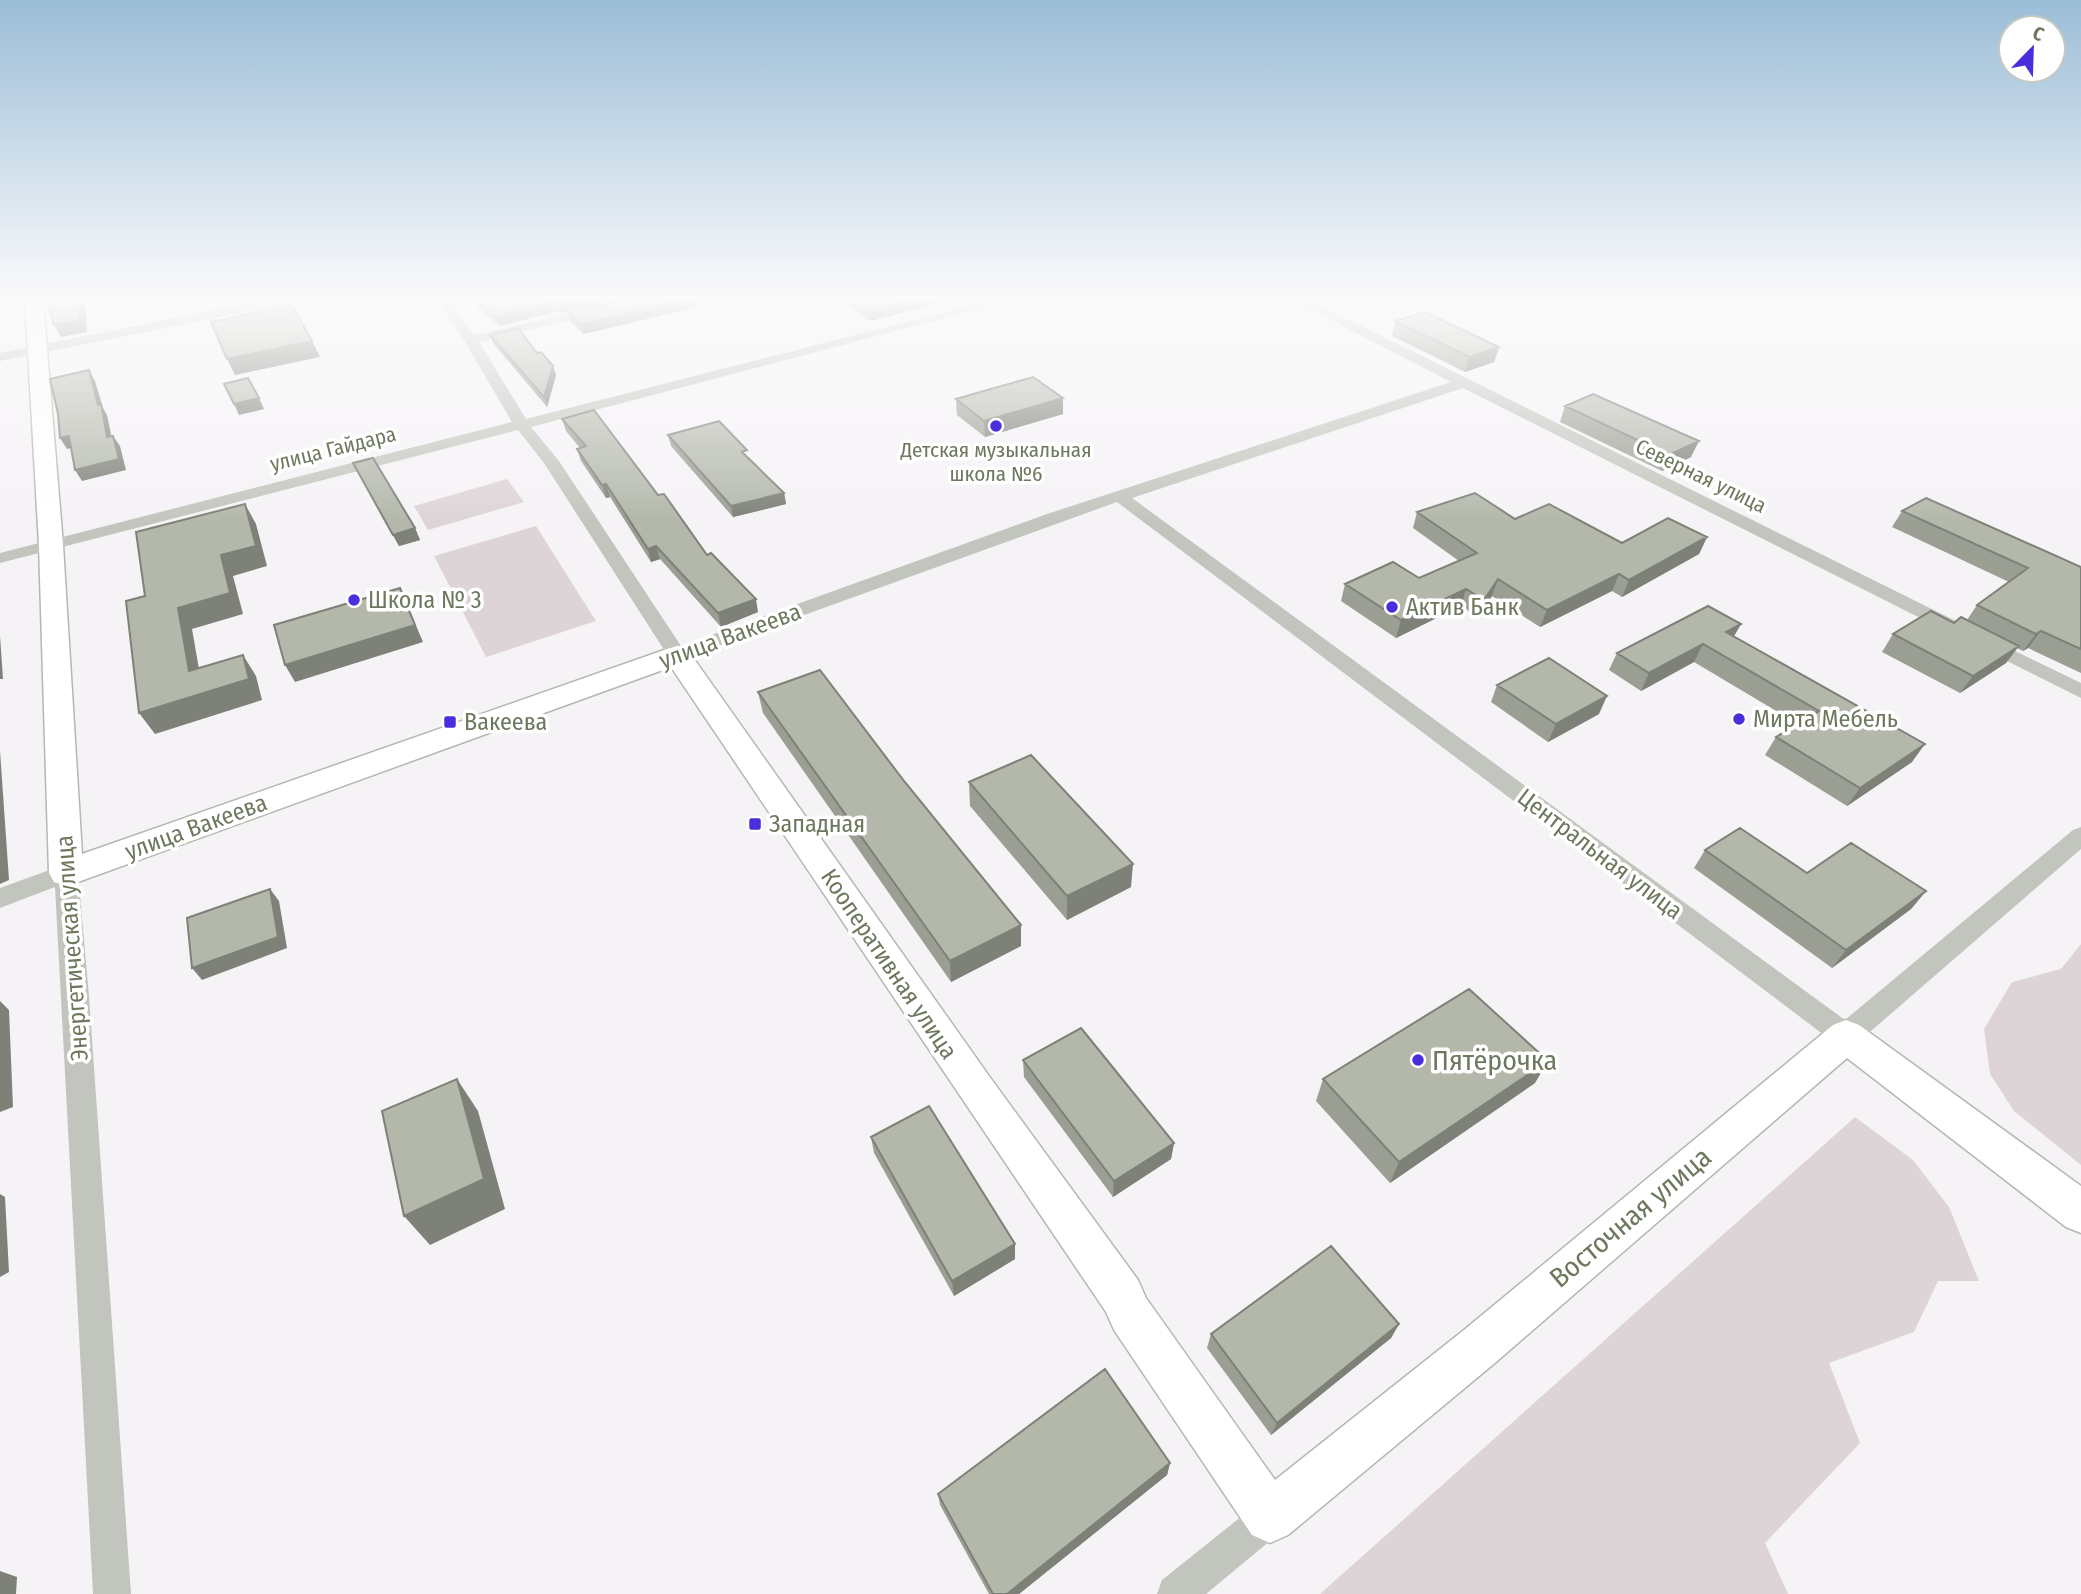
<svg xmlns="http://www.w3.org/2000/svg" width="2081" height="1594" font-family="'Fira Sans Condensed',sans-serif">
<rect width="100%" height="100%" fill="#f6f3f6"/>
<path fill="#ddd4d8" d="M507,479L524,502L428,530L414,506Z
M536,526L596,621L486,657L434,556Z
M2081,944V1165L2014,1111L1990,1074L1984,1029L2012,982L2061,969Z
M1855,1117L1913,1160L1949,1207L1979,1281H1938L1914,1332L1829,1363L1860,1443L1765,1543L1788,1594H1320Z"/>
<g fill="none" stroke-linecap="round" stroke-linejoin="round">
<g stroke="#b4b8ae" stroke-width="3">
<path id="secondary" d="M25,301H43L63,545L82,854L667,649L677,646L687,649L989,1076L1138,1280L1146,1298L1275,1480L1464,1330L1833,1025L1846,1020L1859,1025L2081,1186V1233L2066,1227L1847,1058L1496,1362L1288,1535L1270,1543L1252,1535L1114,1330L1106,1312L671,667L78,882L66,886L54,882L49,873L39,545Z"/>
</g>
<path fill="#c2c5bd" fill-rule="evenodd" d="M260,301H287L281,305L0,361V353Z
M438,301H451L474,335L624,301H648L479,342L526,419L988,301H1010L531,427L559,461L681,646L1047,514L1451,382L1294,301H1311L1960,623L1963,627L1960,631H1946L1463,388L1132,498L1845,1020L2073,830L2081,827V849L1856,1044L1846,1048L1836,1044L1117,502L677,661L670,659L544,463L518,430L0,563V553L512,422L464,340Z
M1984,636L2081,683V698L1977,646L1974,642L1977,638Z
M66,864L75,867L78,873L89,996L131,1594H93L55,887L0,908V888Z
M1270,1499L1283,1504L1288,1517L1283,1530L1206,1594H1157L1162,1580L1257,1504Z"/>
<use href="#secondary" fill="#fff" fill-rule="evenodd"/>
</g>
<path fill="#9a9e93" d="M470,301H611L560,313L558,311L500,326Z
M617,301H696L697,307L583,334L571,322L568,313Z
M843,301H947L870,321Z
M1395,321L1499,347L1494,362L1465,372L1392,336Z
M490,335L537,353L556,375L547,407L493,343Z
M956,399L1063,414L985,437L957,415Z
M1565,406L1691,457L1662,471L1560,422Z
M562,419L658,495L707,555L758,612L721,627L660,559L651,562L610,497L606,498L581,461L577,449L580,448L566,431Z
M668,435L748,457L784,493L786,504L733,517L671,446Z
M353,463L415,528L420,540L399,546Z
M1902,511L2081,567V673L2028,648L2023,651L2017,648L2006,663L1960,693L1882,652L1893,634L1967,620L1977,605L2009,582L1892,527Z
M1417,512L1515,519L1622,543L1707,537L1699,554L1622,597L1612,591L1540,627L1492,596L1479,618L1461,606L1396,638L1341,601L1345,584L1419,578L1459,561L1413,528Z
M1741,624L1734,636L1912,762L1847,806L1765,755L1776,737L1798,724L1694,662L1641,691L1609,670L1617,653Z
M1497,685L1599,714L1548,742L1491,702Z
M758,692L1021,946L951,982L763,713Z
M969,782L1131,887L1067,920L970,806Z
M1705,850L1807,873L1926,891L1911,909L1832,968L1694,868Z
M1023,1060L1174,1143L1171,1159L1113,1197L1024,1077Z
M1323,1079L1535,1083L1390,1183L1316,1101Z
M871,1137L1015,1244V1259L954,1296L874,1153Z
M1399,1324L1391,1338L1271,1435L1207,1348L1211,1334Z
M1170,1463L1167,1475L1019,1594H989L940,1505L938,1494Z"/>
<path fill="#7d8178" d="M79,301H85L87,332L61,337L54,325Z
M555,301L558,311L500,326L497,317Z
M567,301H611L560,313L557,303Z
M679,301H696L697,307L583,334L580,324Z
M911,301H947L870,321L869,312Z
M312,341L320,357L235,375L227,359Z
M1499,347L1494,362L1465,372L1469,357Z
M553,366L556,375L547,407L544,397Z
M89,370L95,381L103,408L107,415L114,448L107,437Z
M259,398L264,409L239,415L234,404Z
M1063,398V414L985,437L984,421Z
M69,436L76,447L67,449L60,438Z
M113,436L120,446L126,470L82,481L75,470Z
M1699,441L1691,457L1662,471L1669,455Z
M606,484L610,497L606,498L602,485Z
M784,493L786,504L733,517L731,506Z
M245,504L256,524L267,566L233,576L243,614L192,629L203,692L189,671L178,608L221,555Z
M415,528L420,540L399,546L393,535Z
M1707,537L1699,554L1622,597L1629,580Z
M656,546L660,559L651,562L648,549Z
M1619,574L1612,591L1540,627L1547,610Z
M1498,579L1492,596L1479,618L1484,600Z
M400,588L423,642L295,682L285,665Z
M1466,589L1461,606L1396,638L1401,620Z
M756,599L758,612L721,627L718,613Z
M1741,624L1731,641L1726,632Z
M2041,631L2028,648L2023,651L2036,634Z
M0,636L3,679H0Z
M1703,644L1694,662L1641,691L1649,673Z
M2019,646L2006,663L1960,693L1973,676Z
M243,655L256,676L262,700L155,734L139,713Z
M1607,696L1599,714L1548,742L1556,724Z
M1925,744L1912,762L1847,806L1860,788Z
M0,751L9,880L0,884Z
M1133,864L1131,887L1067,920V896Z
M270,889L279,901L287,948L202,980L192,968Z
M1926,891L1911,909L1832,968L1846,950Z
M1021,925V946L951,982L950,961Z
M0,1001L9,1010L13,1107L0,1112Z
M1548,1061L1535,1083L1390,1183L1399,1162Z
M457,1079L478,1111L505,1209L430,1245L404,1216Z
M1174,1143L1171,1159L1113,1197L1114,1181Z
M0,1194L5,1197L9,1272L0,1277Z
M1015,1244V1259L954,1296L952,1281Z
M1399,1324L1391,1338L1271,1435L1277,1423Z
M1170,1463L1167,1475L1019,1594H1007Z
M0,1571L17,1577L16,1594H0Z"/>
<path fill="#b3b8ab" stroke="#7d8178" stroke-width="2" d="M47,301H79L80,320L54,325Z
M478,301H567L557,303L555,301L497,317Z
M617,301H679L580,324L568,313Z
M855,301H911L869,312Z
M292,305L312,341L227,359L211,322Z
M1425,312L1499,347L1469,357L1395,321Z
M518,328L537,353L541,352L553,366L544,397L490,335Z
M89,370L98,405L101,404L107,437L113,436L119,459L75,470L69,436L60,438L58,414L50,379Z
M1033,377L1063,398L984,421L956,399Z
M248,378L259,398L234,404L224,384Z
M1593,394L1699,441L1669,455L1565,406Z
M594,410L658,495L664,494L707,555L711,553L756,599L718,613L656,546L648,549L606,484L602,485L577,449L586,446L562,419Z
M719,421L747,450L742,452L784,493L731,506L668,435Z
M373,458L415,528L393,535L353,463Z
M1475,493L1515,519L1549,504L1622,543L1668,518L1707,537L1629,580L1619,574L1547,610L1498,579L1484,600L1466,589L1401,620L1345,584L1393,562L1419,578L1477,553L1417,512Z
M1926,498L2081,567V649L2041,631L2036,634L1977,605L2028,568L1902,511Z
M245,504L256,546L221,555L230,593L178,608L189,671L243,655L249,679L139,713L126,601L145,596L136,532Z
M400,588L415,625L285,665L274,625Z
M1708,606L1741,624L1726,632L1925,744L1860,788L1776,737L1819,711L1703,644L1649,673L1617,653Z
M1931,611L1954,623L1961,617L2019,646L1973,676L1893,634Z
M1549,658L1607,696L1556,724L1497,685Z
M820,670L904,781L1021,925L950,961L758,692Z
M1031,755L1133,864L1067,896L969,782Z
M1740,828L1807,873L1851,843L1926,891L1846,950L1705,850Z
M270,889L278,937L192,968L187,918Z
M1469,989L1548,1061L1399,1162L1323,1079Z
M1081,1028L1174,1143L1114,1181L1023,1060Z
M457,1079L484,1179L404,1216L382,1111Z
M929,1106L1015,1244L952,1281L871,1137Z
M1331,1246L1399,1324L1277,1423L1211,1334Z
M1105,1369L1170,1463L1007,1594H993L938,1494Z"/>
<linearGradient id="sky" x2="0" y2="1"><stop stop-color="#9bbdd7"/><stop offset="0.57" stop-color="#fbfafb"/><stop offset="1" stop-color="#fbfafb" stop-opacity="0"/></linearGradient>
<rect width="2081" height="524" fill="url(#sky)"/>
<g fill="#4b2edb" stroke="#fff" stroke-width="2.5">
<circle cx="996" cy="426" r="7"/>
<circle cx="354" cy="600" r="7"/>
<circle cx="1392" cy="607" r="7"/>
<circle cx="1739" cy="719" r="7"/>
<rect x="443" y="715" width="14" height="14" rx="3.5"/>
<rect x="748" y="817" width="14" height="14" rx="3.5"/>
<circle cx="1418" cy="1060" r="7"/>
</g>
<g text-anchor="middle" stroke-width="7" stroke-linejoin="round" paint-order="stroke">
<g font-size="21" fill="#6e785e" stroke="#fff">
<text transform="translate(333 449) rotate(-14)" y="7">улица Гайдара</text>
<text transform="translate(1701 476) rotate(26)" y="7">Северная улица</text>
</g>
<g font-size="21" fill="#6e785e" stroke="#fff">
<text x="996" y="457">Детская музыкальная<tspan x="996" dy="24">школа №6</tspan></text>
</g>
<g font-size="24" fill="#6e785e" stroke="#fff" text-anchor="start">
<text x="368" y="608">Школа № 3</text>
<text x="1406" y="615">Актив Банк</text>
<text x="1753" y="727">Мирта Мебель</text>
<text x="464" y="730">Вакеева</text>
<text x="769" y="832">Западная</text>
</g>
<g font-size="24" fill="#6e785e" stroke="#fff">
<text transform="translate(730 636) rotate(-20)" y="8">улица Вакеева</text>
<text transform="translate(196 827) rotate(-20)" y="8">улица Вакеева</text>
<text transform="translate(1600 854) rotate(37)" y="8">Центральная улица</text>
<text transform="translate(72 948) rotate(-94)" y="8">Энергетическая улица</text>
<text transform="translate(889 964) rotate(56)" y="8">Кооперативная улица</text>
</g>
<g font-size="28" fill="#6e785e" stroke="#fff" text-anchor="start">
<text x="1432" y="1070">Пятёрочка</text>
</g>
<g font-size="28" fill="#6e785e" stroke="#fff">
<text transform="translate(1630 1217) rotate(-40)" y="10">Восточная улица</text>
</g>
</g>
<g transform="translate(2032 49) rotate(23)"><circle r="33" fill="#ffffff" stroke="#c5c9bf" stroke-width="2"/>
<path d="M0-5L12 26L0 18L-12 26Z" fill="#4b2edb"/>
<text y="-10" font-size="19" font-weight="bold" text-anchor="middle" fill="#6e785e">С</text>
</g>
</svg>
